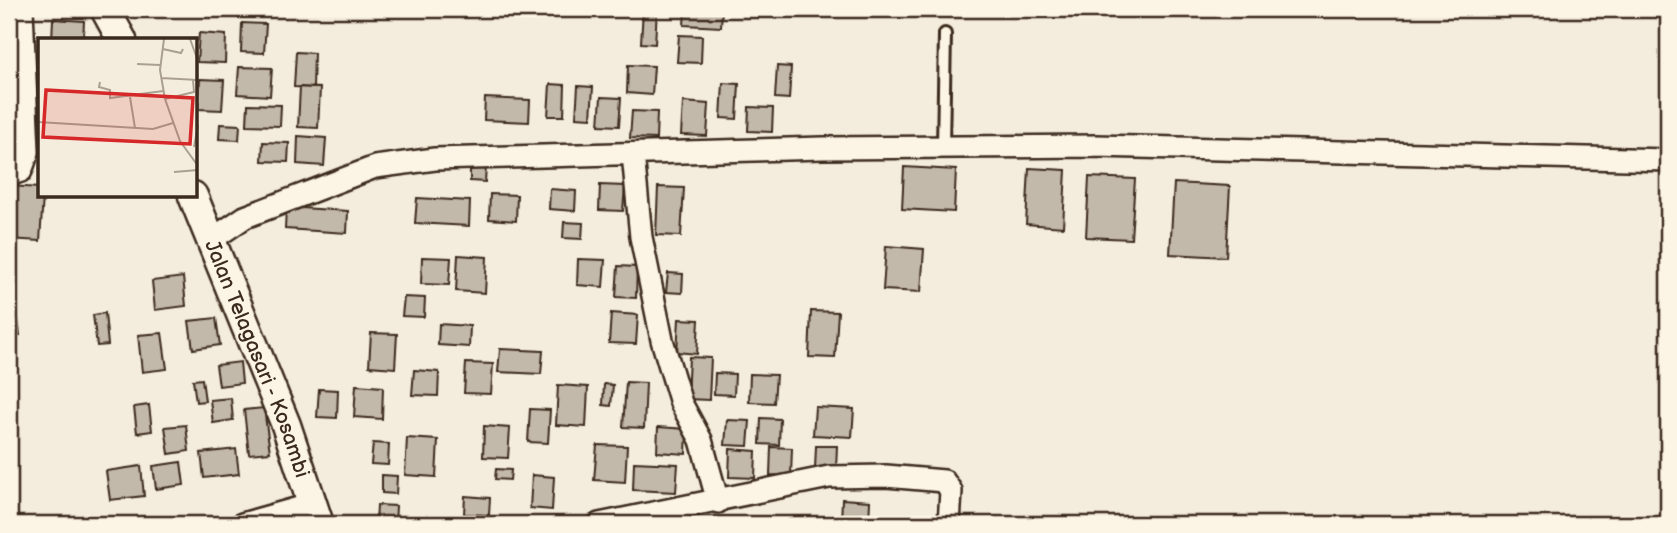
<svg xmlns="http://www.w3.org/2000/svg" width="1677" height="533" font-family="'Balsamiq Sans',sans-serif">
<rect width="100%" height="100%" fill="#f4eddd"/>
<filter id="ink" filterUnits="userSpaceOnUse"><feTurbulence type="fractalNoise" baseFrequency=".0143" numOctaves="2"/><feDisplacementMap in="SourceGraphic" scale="14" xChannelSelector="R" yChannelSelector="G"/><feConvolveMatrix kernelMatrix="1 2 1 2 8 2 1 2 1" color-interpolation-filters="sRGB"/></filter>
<g filter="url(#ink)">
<path fill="#c3b9aa" stroke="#3b2a1e" stroke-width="2" d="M643,9H657L655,44L641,43Z
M685,9H722L721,27L684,25Z
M53,19L84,21L83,40H52Z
M242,23L266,24L264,53L241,52Z
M199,33L226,35L225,63L197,62Z
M679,35L702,36L701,63L677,62Z
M296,52L314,53L313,88L294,87Z
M628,65L654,66L652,95L627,93Z
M777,66L791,67L789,99L775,98Z
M239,67L272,68L270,96L237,94Z
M200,79L224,80L222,110L198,109Z
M723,83L739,84L737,119L721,118Z
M550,84L565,85L564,116H548Z
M578,86L593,87L591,118L576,117Z
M300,87L320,88L318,128L298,127Z
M601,97L621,98L619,126L599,125Z
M485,98L530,100L529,122L484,120Z
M30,100L40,101V143L28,142Z
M683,102L709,104L707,136L681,135Z
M248,104L281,105L280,126L247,125Z
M749,107L773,108L772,132L748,131Z
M632,111L657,112L656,139L630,138Z
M220,124L240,125L239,140L219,139Z
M298,136L326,138L324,166L297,164Z
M263,142L289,143L288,162L262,161Z
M470,165H486L485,182L470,181Z
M904,167L956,170L954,212L902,209Z
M1029,168L1066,170L1063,227L1026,224Z
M1089,177L1135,179L1131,239L1086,237Z
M1174,183L1230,186L1226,257L1170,254Z
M600,185L625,186L623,211L599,210Z
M9,186L40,188L43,196L40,241L9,239Z
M658,187L684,188L681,236L656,235Z
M550,189L576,191L575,211L549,209Z
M490,194L517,195L516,221L489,219Z
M417,198L470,201L469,226L415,223Z
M286,207L348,211L347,233L285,229Z
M564,222L583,223L582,239L563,238Z
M886,246L924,249L921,292L883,290Z
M458,255L487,257L485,293L456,291Z
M422,257L451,258L449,285L421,284Z
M578,259L605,260L603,287L577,285Z
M618,266L637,267L636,298L616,297Z
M668,273L683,274L682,293L666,292Z
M183,277L186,306L155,310L152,281Z
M404,297L425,298L424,317L402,316Z
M16,305L20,335L9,336V306Z
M811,311L838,312L835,358L809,357Z
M105,313L108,345L97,346L93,315Z
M611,313L638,315L636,344L609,343Z
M216,318L220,345L193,349L189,321Z
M679,319L699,320L697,354L677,352Z
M439,324L470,326L469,347L438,345Z
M162,333L167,369L142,372L138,335Z
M371,333L397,334L395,368L369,366Z
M500,349L543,351L541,374L498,372Z
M689,357L711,358L709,400L687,399Z
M240,362L242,383L219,386L216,365Z
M466,363L493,364L491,394L464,393Z
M414,370L439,372L438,396L412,395Z
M715,373L735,374L734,395L714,394Z
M750,374L776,375L774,403L749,402Z
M202,379L205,401L196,402L193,380Z
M626,382L646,383L644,428L623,427Z
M604,384L613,385L611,406L603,405Z
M356,385L383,387L382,419L354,417Z
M558,385L588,387L586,427L556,425Z
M319,389L338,390L337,418L317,417Z
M231,398L233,420L213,423L210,400Z
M149,405L152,431L137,433L134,407Z
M815,407L854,409L852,437L813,435Z
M264,408L270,452L249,454L244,410Z
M530,409L550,410L548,443L528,442Z
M761,418L780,419L779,445L760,444Z
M727,420L750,421L748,446L725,445Z
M186,425L189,451L169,454L165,427Z
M484,426L510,428L508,458L483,457Z
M658,427L687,429L686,454L657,452Z
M407,438L438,440L436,477L405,475Z
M373,443L389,444L388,465L371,464Z
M597,445L627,446L625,482L594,480Z
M816,446H837L836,469H815Z
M771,447L792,448L791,476L770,475Z
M236,449L239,474L204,478L201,453Z
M730,449L756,451L755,478L729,477Z
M181,462L184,485L156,489L153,466Z
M634,462L678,464L676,492L633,490Z
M141,466L144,496L110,500L106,471Z
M496,469L511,470L510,480L495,479Z
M382,475L397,476L396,494L382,493Z
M532,475L554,477L552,510L530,508Z
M465,496L490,498L489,515L464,514Z
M842,499L870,501L869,524H841Z
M377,505L396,506L395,524H376Z
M689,516L690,524H660V520Z"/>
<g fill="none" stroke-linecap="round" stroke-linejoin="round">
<g stroke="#3b2a1e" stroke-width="16">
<path id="service" d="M943,147L945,34"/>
</g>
<g stroke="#3b2a1e" stroke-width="26">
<path id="minor" d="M633,154L641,237L662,340L681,403L701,440L718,502
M9,175L21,171L28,152L22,9
M211,240L245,217L375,167L435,159L822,148L1096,146L1668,160
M242,524L313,504
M599,524L829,477L886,476L944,481L951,491L949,524"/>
</g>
<g stroke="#3b2a1e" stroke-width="33">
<g id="secondary">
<path d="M105,9L122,40"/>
<path id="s1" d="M193,196L286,425L319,524"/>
</g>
</g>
<use href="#service" stroke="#fcf5e5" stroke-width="10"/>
<use href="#minor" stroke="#fcf5e5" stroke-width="21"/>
<use href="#secondary" stroke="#fcf5e5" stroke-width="28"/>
</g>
</g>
<g text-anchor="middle" stroke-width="5" stroke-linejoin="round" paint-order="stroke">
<g font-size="21" fill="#3b2a1e" stroke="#fcf5e5">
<text dy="7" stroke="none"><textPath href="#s1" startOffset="175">Jalan Telagasari - Kosambi</textPath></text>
</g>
</g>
<g transform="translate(38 38)">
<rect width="159" height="159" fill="#f4eddd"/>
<path fill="none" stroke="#aa9f91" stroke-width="2" d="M126,1L122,32L127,61L142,103L160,128M152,1L160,23M125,11L143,15L145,11M99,26L122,27M123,40L160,42M62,44L61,49L72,52V60L125,53M92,59L97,90M127,61L156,54L155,42M0,84L115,91L135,85M156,109L160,87M136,134L160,132"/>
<path fill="#d62828" fill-opacity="0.15" stroke="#d62828" stroke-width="3.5" d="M8,52L155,60L152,106L5,99Z"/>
<rect width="159" height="159" fill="none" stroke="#3b2a1e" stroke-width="3.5"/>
</g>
<rect width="1677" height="533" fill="none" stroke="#fcf5e5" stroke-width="35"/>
<rect x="18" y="18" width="1642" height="498" fill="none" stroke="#3b2a1e" stroke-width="2.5" filter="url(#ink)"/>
</svg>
